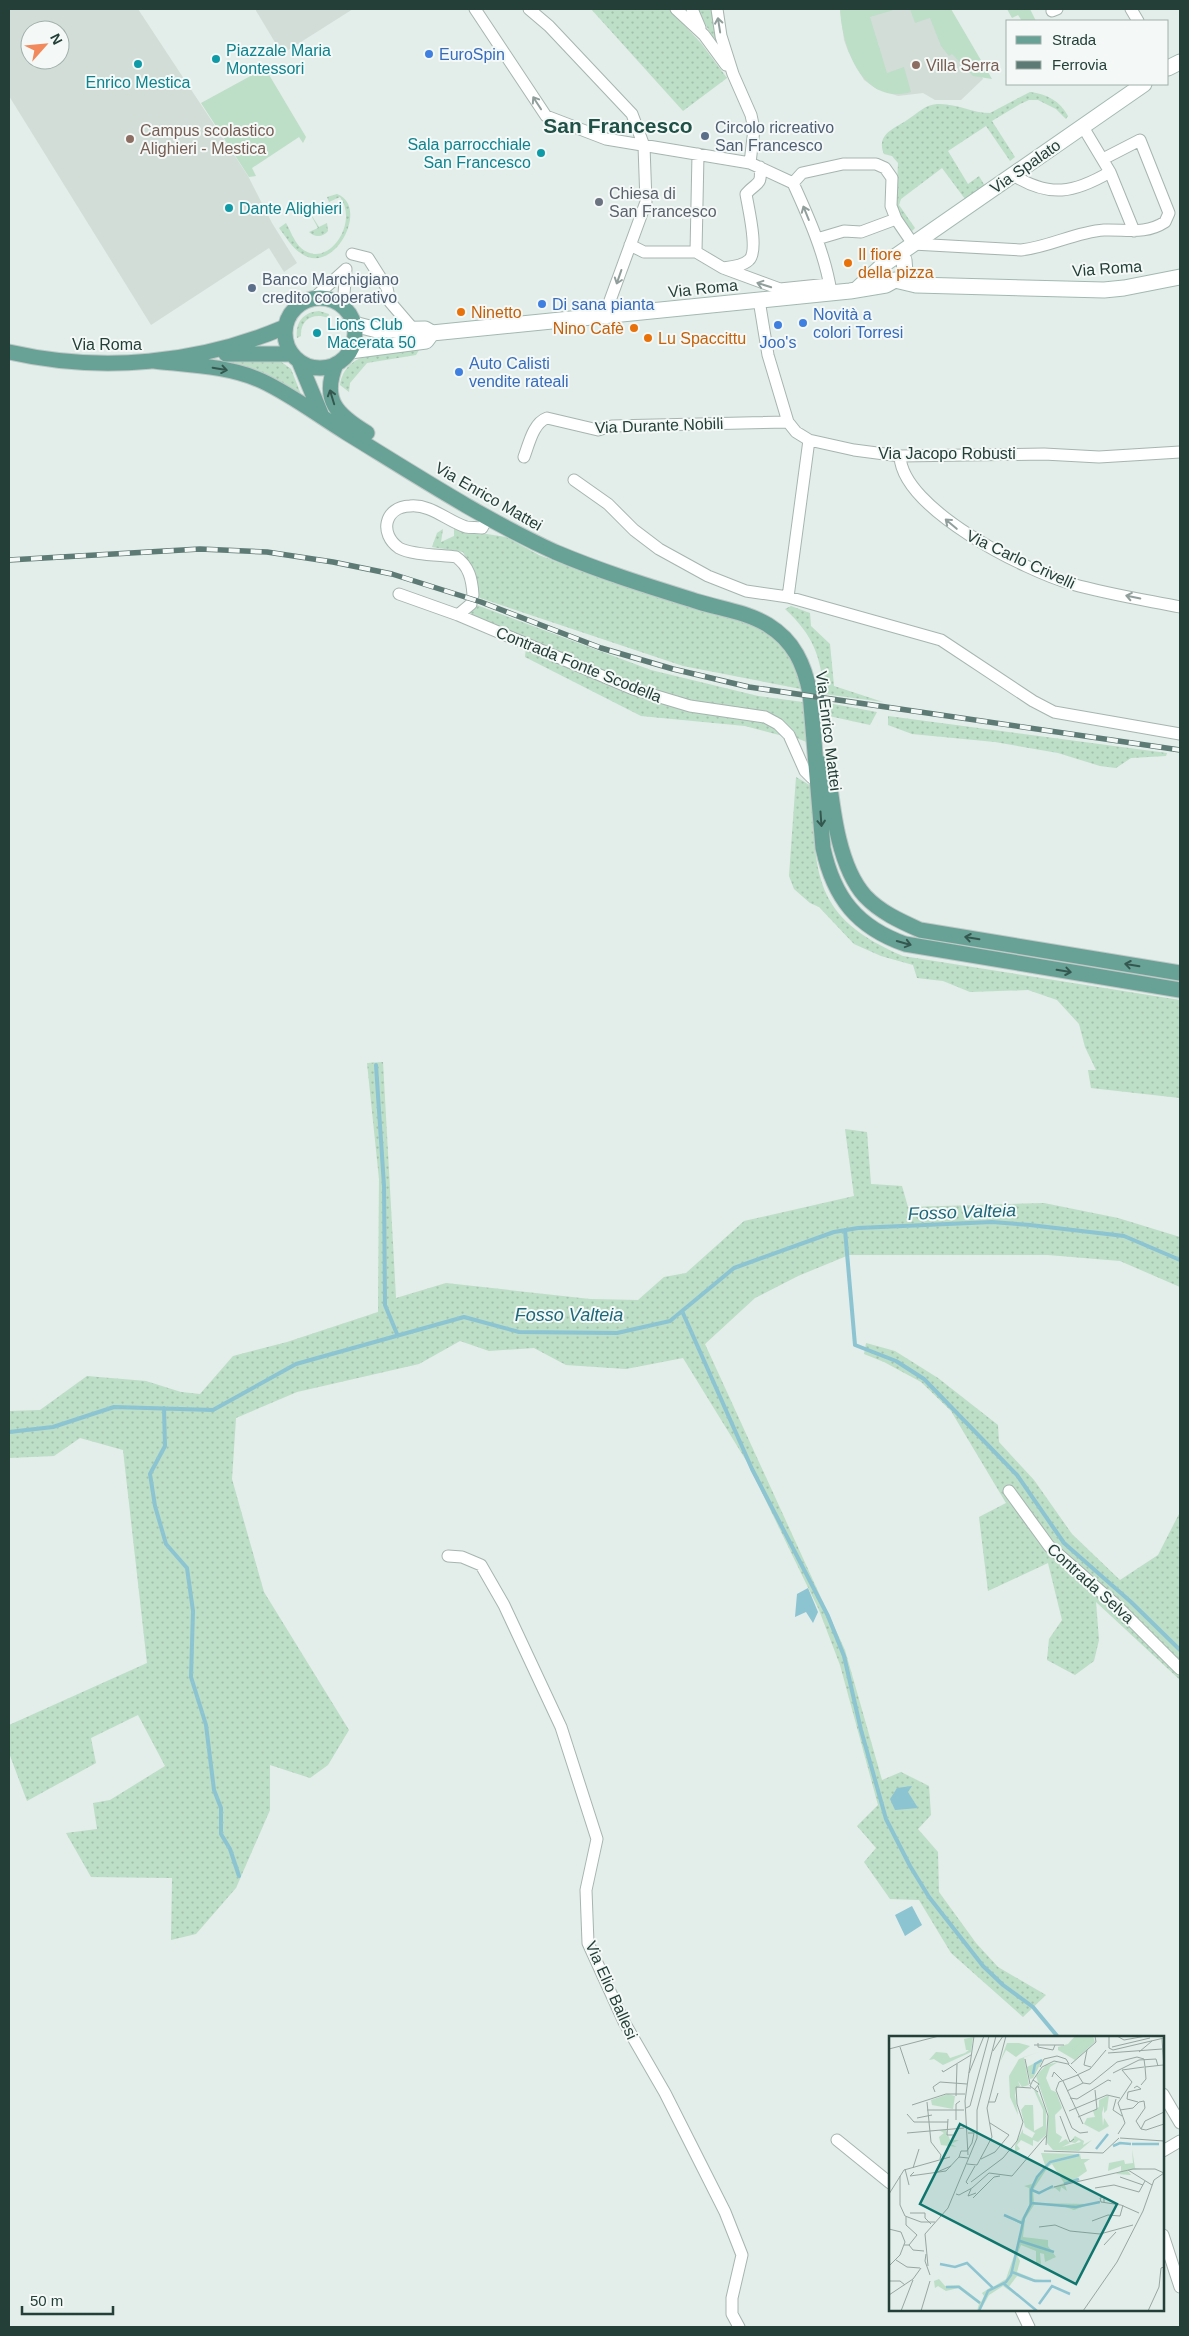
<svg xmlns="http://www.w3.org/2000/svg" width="1189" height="2336" font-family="Arial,sans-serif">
<defs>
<pattern id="grass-dots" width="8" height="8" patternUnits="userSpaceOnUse" patternTransform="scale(1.25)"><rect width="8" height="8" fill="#bddec7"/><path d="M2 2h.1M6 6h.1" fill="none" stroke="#a2c0ac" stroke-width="1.8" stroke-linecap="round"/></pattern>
</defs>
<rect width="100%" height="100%" fill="#e3ede9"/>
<path fill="#d2ddd8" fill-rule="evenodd" d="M9,9H138L248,176L272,223L297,263L284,272L269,248L151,325L9,96ZM30,30H60V60H30Z
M255,9H353L282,54Z
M840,9H945L983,79L961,100H935L923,93L898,96L877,89L864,80L848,51L844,40Z"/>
<path fill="url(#grass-dots)" d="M591,9H669L701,43L727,78L683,111Z
M696,9H713L717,37L714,39Z
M1030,92C1047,94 1060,101 1068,116L1066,119L1056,109L1038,100H1029L1020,104L992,121L1015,157L1010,161L986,126L948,151L968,184L979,176L985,186L965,199L942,168L901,199L899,205L915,228L912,231L896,208L898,163L892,156L884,154C875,133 897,128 910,118C919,112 925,105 937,104C956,103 972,113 990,113Z
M337,194C370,206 335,276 302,254C292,248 286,237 279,228L286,223C290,230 294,241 300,247C326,272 360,224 340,197L329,202L327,197Z
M307,208L319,227L327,223L328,231C323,237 315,238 309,232L318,228Z
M319,311L329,314L328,318C313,312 300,320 301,336L297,338C295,323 303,312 319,311Z
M419,350L416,355L367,363L350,383L349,392L340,385C346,348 389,353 419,350Z
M276,358L291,369L302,397L228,365V361Z
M443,529L441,542L454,536V529L506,537L539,555L584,572L768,629C788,645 799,664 801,689L683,666L477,597L476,577L463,552L432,547L437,533Z
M474,604L651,670L758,696L803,702L809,743L794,737L779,721L690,702L634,685L475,619L470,614Z
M791,606L810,613L811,626L830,644L834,686L883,702L824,694C821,656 813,635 785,609Z
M526,648L641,695L757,719L771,724L783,736L745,726L641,716L525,657Z
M828,703L877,712L870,725L829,716Z
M888,716L1167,753L1166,756L1131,758L1116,768L1100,766L1058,753L995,742L912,734L888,725Z
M796,777L813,787C814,874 813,918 903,956L1180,1000V1098L1091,1088L1088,1070H1096L1085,1047L1079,1024L1057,1000L1028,990L970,992L943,981L917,978L913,965L881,956L854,944L819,907L810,903L794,889L789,876Z
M383,1062L396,1298L446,1283L590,1299L638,1300L664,1277L686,1273L744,1221L854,1196L845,1129L867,1132L871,1184L902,1186L908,1207L1044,1203L1118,1218L1180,1237V1287L1120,1261L1048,1255H849L798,1276L755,1298L705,1344L845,1650L882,1780L901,1772L929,1786L931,1815L918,1829L938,1852L939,1892L976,1943L998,1967L1046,1995L1023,2017L951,1953L919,1900L890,1899L864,1862L876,1848L857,1826L878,1805L840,1665L819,1610L747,1462L683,1358L626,1369L566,1365L534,1348L489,1351L460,1341L419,1364L297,1392L236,1418L232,1479L264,1592L349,1730L328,1765L310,1778L270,1765V1810L236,1888L196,1934L171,1940L172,1878L91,1877L66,1833L97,1829L93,1803L110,1800L165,1766L138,1715L91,1738L96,1763L27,1801L9,1753V1725L147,1663L123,1450L80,1438L54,1456L9,1458V1411L40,1410L87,1376L146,1381L181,1392L200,1394L233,1356L287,1342L378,1312L379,1179L367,1063Z
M866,1343L895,1351L938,1378L998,1425L999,1442L1034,1480L1072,1534L1120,1580L1158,1555L1180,1512V1680L1096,1602L1099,1640L1094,1661L1075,1675L1047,1660L1049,1639L1062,1620L1048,1563L988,1591L979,1517L1006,1503L951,1411L921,1382L884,1362L864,1354Z"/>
<path fill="#bddec7" d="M840,9H897L870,17L887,73L904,67L911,92C862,106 842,47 840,9Z
M910,9H951L992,79L973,76L952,54L949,56L941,46L930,18L915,23Z
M1007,9H1030L1036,21H1022L1018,15L1012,18Z
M265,68L306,137L303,143L299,137L252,168L256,176L249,177L201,103Z"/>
<path fill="#8cc4d2" d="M808,1588L818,1612L813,1623L806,1612L795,1617L797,1594Z
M912,1786L908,1792L918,1808L895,1810L890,1799L897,1788Z
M912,1906L922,1925L905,1936L895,1915Z"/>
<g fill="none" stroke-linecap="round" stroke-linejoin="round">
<path stroke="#8cc4d2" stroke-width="4" d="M376,1065L384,1186L385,1305L397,1334
M845,1230L855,1345L896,1361L924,1379L1017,1475L1064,1543L1131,1602L1180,1650
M682,1311L752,1469L828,1616L844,1656L861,1730L886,1819L910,1866L929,1897L983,1966L1003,1985L1033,2007L1058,2037
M164,1408L165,1446L150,1474L155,1506L166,1544L187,1568L193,1611L191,1677L206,1725L214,1790L221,1808V1834L230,1849L239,1876
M9,1432L53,1427L114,1407L213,1410L296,1364L464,1317L519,1332L617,1333L670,1321L734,1268L834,1232L858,1228L992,1222L1030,1225L1124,1236L1180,1260"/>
<g stroke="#a6b5b0" stroke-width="13">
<path id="minor" d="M475,9L546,116L606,139L750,163L793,183C809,218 825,254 831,292
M529,9L549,26L632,114L644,146L646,202L608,306L609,315
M676,9L704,35L726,65
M692,9L700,28
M717,9L721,36L733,74L751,115L754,129L750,163
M1131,9L1138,21
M1052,11L1057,9
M1083,127L1110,172L1134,231
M1013,175C1050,198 1074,193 1110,172
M793,183L802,173L843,164H876L885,168L892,178L891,206L896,219L913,244L1021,250C1050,247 1075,232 1104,230C1126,229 1145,235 1165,222L1169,213L1140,140L1103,159
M817,239L844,231L861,232L896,219
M630,245L644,252H696L698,154
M696,252L723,268C731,267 743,266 749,260C759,251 748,207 746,194C757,181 762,187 760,167
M352,254L368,258L387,288L390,302L414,330
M723,268L780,289L829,284
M314,298L346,269
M759,300L768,355L788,422L796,432L809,440L854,450L900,456L1044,454L1099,457L1180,452
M343,306L346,269
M900,456C902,509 1026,571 1072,584C1107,594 1145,600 1180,607
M524,457C529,444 533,423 547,418L598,430L612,426L788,422
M574,480L608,504L634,530L659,549L708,576L746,591L788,597L941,640L1033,701L1054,712L1180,734
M399,594L458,615L633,689L690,706L765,717L778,724L789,735L805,771L812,778L819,779
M473,595C472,579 469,566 456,557C442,555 411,555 399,548C379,534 384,507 410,506C431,504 447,521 466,527C471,528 477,527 482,528L488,517
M788,597L809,440
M458,615L471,604
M1009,1491L1049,1546L1115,1604L1180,1669
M448,1556L462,1557L481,1565L504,1605L561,1727L597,1839L586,1890L588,1943L624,2022L665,2093L725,2212L742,2255L732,2298V2314L739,2327
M1163,2094L1180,2123
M837,2140L890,2183
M1163,2151L1180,2141
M1163,2235L1180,2287
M1021,2310L1029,2327"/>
</g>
<g stroke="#a2b9b2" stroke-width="17">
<path id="secondary" d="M1168,68L1180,62
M904,260L905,272L916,285
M856,290L883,265L1144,84
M354,324L377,330L425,329L432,333L850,291L886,285L895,280L916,285L1104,290L1124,288L1180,277
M350,351L426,341L432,333"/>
</g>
<g stroke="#c1c9c7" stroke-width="17">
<path id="primary" d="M285 333a35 35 0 1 1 70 0a35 35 0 1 1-70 0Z
M9,352C101,373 198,364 285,327
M226,354H291
M154,361C190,365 229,366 262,381C292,395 319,416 347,433C414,474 483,519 555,552C602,572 651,587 699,602C722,609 747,612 768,625C794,641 804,664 810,693L823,848C834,898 857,927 905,944L1180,990
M299,361L321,414
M336,364C321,400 337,415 367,433
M827,763C832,803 837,865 865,896C880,912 900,921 920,930L1180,973"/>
</g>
<use href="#minor" stroke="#fff" stroke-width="11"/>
<use href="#secondary" stroke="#fff" stroke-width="15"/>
<use href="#primary" stroke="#68a296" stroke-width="15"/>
<g stroke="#5e7a74" stroke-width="5.5">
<path id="rail" d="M9,560L200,549L267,552L333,562L392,574L481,602L601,648L673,669L749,687L1180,750"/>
</g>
<use href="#rail" stroke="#f4f9f7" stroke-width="4" stroke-dasharray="11" stroke-linecap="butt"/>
</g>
<defs><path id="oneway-shaft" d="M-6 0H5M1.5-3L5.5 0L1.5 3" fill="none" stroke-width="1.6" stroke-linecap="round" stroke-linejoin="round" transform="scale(1.25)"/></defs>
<g stroke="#919f9c">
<use href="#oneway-shaft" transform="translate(719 25) rotate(-99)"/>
<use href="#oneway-shaft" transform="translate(537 103) rotate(-123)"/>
<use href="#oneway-shaft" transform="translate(806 213) rotate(-112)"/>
<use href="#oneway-shaft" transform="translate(619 277) rotate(109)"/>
<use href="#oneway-shaft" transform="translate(764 285) rotate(-162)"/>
<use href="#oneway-shaft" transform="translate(951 524) rotate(-140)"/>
<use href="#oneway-shaft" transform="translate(1133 597) rotate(-168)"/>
</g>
<g stroke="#345850">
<use href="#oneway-shaft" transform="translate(220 369) rotate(10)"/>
<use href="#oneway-shaft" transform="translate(332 397) rotate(-107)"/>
<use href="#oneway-shaft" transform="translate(821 819) rotate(86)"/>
<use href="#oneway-shaft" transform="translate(972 938) rotate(-171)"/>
<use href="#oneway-shaft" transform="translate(904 943) rotate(16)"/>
<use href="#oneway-shaft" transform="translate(1132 965) rotate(-171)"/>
<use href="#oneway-shaft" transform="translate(1064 971) rotate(9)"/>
</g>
<g fill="#3f7fe0" stroke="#f4f9f7" stroke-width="2">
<circle cx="429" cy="54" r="5"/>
<circle cx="542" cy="304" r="5"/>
<circle cx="803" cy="323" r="5"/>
<circle cx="778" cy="325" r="5"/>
<circle cx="459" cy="372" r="5"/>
</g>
<g fill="#0f9aa8" stroke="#f4f9f7" stroke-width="2">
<circle cx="216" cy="59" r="5"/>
<circle cx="138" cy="64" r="5"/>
<circle cx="541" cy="153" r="5"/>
<circle cx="229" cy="208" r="5"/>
<circle cx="317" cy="333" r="5"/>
</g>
<g fill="#8d6e63" stroke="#f4f9f7" stroke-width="2">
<circle cx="916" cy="65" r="5"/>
<circle cx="130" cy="139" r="5"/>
</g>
<g fill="#5c6f8a" stroke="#f4f9f7" stroke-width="2">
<circle cx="705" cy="136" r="5"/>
<circle cx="252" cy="288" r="5"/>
</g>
<circle fill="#6b7280" stroke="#f4f9f7" stroke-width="2" cx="599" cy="202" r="5"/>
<g fill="#e8710a" stroke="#f4f9f7" stroke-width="2">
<circle cx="848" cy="263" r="5"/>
<circle cx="461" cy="312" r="5"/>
<circle cx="634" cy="328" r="5"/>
<circle cx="648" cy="338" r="5"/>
</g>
<g text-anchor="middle" stroke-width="4" stroke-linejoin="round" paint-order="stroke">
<g font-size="16" fill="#0d838f" stroke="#f4f9f7" text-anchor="start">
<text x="226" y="56">Piazzale Maria<tspan x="226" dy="18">Montessori</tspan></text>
<text x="138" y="88" text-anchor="middle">Enrico Mestica</text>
<text x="531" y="150" text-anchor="end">Sala parrocchiale<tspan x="531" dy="18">San Francesco</tspan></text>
<text x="239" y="214">Dante Alighieri</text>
<text x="327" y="330">Lions Club<tspan x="327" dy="18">Macerata 50</tspan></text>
</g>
<g font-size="16" fill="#366cbe" stroke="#f4f9f7" text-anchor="start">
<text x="439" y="60">EuroSpin</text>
<text x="552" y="310">Di sana pianta</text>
<text x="813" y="320">Novità a<tspan x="813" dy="18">colori Torresi</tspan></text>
<text x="778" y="348" text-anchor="middle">Joo's</text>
<text x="469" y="369">Auto Calisti<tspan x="469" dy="18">vendite rateali</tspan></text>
</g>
<g font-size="16" fill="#785e54" stroke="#f4f9f7" text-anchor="start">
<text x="926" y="71">Villa Serra</text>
<text x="140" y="136">Campus scolastico<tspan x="140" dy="18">Alighieri - Mestica</tspan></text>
</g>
<g font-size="16" fill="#4e5e75" stroke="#f4f9f7" text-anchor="start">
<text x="715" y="133">Circolo ricreativo<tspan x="715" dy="18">San Francesco</tspan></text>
<text x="262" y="285">Banco Marchigiano<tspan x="262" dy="18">credito cooperativo</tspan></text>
</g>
<g font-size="16" fill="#233f38" stroke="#f4f9f7">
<text transform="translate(1025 166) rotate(-35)" y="6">Via Spalato</text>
<text transform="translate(1107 268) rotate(-4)" y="6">Via Roma</text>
<text transform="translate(703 288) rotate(-6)" y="6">Via Roma</text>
<text x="107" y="350">Via Roma</text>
<text transform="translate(659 425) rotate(-2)" y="6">Via Durante Nobili</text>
<text x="947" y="459">Via Jacopo Robusti</text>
<text transform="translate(489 496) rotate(30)" y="6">Via Enrico Mattei</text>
<text transform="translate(1021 559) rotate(25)" y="6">Via Carlo Crivelli</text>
<text transform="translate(579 664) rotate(22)" y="6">Contrada Fonte Scodella</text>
<text transform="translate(829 731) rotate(83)" y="6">Via Enrico Mattei</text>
<text transform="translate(1091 1583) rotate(42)" y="6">Contrada Selva</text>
<text transform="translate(612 1990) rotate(66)" y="6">Via Elio Ballesi</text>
</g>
<g font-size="16" fill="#5b616d" stroke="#f4f9f7" text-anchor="start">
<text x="609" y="199">Chiesa di<tspan x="609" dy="18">San Francesco</tspan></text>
</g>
<g font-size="16" fill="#c56008" stroke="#f4f9f7" text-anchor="start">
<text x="858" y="260">Il fiore<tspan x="858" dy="18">della pizza</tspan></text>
<text x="471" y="318">Ninetto</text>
<text x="624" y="334" text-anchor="end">Nino Cafè</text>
<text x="658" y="344">Lu Spaccittu</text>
</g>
<g font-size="18" font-style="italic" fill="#1d677b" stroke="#f4f9f7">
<text transform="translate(962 1212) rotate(-2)" y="6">Fosso Valteia</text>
<text x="569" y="1321">Fosso Valteia</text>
</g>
<g font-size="21" font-weight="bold" fill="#1f5147" stroke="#f4f9f7">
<text x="618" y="133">San Francesco</text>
</g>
</g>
<g transform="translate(889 2036)">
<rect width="275" height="275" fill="#e3ede9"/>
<path d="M186,0H204L206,6L186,24L169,14V11L179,8ZM118,7H130L141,10L127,21L117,14L111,26ZM150,16L135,21L140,49L133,51L129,45L131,50L127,53L126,59L129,79L121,61L120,40L130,23ZM154,23L144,42L141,43L138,31ZM169,26L161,31L157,42L162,54L167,56L175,77L173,72L166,79L167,97L173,101L170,107L177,103L181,107L173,111L192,106L190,104L186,107L181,106L186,100L195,105L194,109L203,104L190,115L164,114L158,107L159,76L147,40L157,29ZM145,54L148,55L157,75V99L149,106L144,104V110L132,104L128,109L131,113L126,116V109L134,93V97L143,102L146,97L136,91L132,74L136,69H144L145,95L154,90V74ZM220,59L218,74L215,77V70L213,77L214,90L215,82L220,90L210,96L195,88L198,82L206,81L204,75L210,71V64ZM243,113L246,132L253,133L238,134L242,139L227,138L232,135V130L219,135L220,127L235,124L236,128L244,127ZM152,117L191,118L192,123H201L195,127L198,135L188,142L191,144L176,149L178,155L172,151L171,156L166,152L150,156L175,147L163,128L159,131L144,154L145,167L201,168L185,174L171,169H145L136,183L134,201L159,204V210L167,221L156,226L155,218L151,217L152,228L147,227V215L132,209L128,219L131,225L128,236L145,243L163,245L145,246L128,240L119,252L149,275L114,250L100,259L91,275H88L90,268L69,252L57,255L49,250L46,252L45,245L50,243L56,250L70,249L92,266L95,260L93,257L102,251L79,229L104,251L117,243L131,202L132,188L115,180L131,186L140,170V152L135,150L143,148L156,129Z" fill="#bddec7"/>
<path d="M197,3L201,8L187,22L189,15L183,13Z" fill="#bddec7"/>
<path d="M84,1L82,16L54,29L45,23L40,24L47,16L58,17L61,22L76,17L80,14H77L75,3ZM59,58L66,60L64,73L43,69L42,64ZM50,94H57L61,104H70L62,108L68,111L52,109L50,101L55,97Z" fill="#bddec7"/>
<path fill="none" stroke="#8cc4d2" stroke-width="2.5" d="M144,38L146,28L153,24M243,108H270M224,110L231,107L242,108M207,113L219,98M175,148L190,143M143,154L150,157L164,150M142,167L187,171L211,166M115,179L133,187M131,205L165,216M51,228L66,231L78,227L105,253M123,236L146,245H162M114,247L148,275M57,251H70L91,267M150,268L163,250L181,258M90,275L99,255L117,246L122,239L135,182L142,168V154L148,141L161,126L190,119"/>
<path fill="none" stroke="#96a7a2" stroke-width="1" d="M220,0V12L224,14L275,2M228,0L235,4L257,0M273,3L275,32M149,7V11L164,14L166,9M145,9H175M11,11L20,38M223,11L261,2M0,13L50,0M198,14L195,29L202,31M104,15L114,0M250,16L263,5M219,17L273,13M136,23L141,48M182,28L207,6L206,0M151,31L155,23L168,20L177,23L180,28M256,31L274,29M53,34L54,36L82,19M233,34L255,31M80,37L95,0M224,37L250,24L267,23L269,30M188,39L201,33L217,14M189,39L170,46L167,54L183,92L191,97L199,96M189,39L194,47L201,48L228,26L248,21L255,23L256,31M163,41L165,36L174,45L194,88M144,44L153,31L165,25L179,28L188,37M252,49L257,43L256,31M149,50L159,80L157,109M245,52L248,50L252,53L239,56L238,63L249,66M146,53L150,48L144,44L141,50L149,56M178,55L194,47M46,56L44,51L51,46L78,48M67,60L68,28M181,62L188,63L219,44L222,45M227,63L224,74L233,80M38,66L42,106L52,119L51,123M99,66H106L109,57M23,69L57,58H76M77,72L81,70L100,0M38,74H75M231,74L244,72L250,66L255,65L256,72L247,85L252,93M180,75L218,59L231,62M18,78L25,86H59M171,80L181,106L185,103M189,81L208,73L206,54M28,82L43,79M59,83L58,99H64M67,84V68L71,65M252,93L256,85L275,76M252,93L257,94L275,88M18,97L75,92M229,98L236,87L229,67L243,46L233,34M231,102L275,105M155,115L214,117L230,102M79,119L76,65L85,0M70,121L72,115H78L83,107L85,97H79M92,123L106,116L120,99L101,87M78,128L88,129L103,101L98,72L117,0M24,132L30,113M16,133L20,149M239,134L263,149M25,136L21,140L57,135L70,121L79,122M46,137L62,130M11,140V169L16,180L32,186H46M231,141L254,149M82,146L114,122L128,105L134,86L128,68L127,51L142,52M79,148L77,146L86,130M165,151L244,133H266L275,137M206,152L225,149L250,156L256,145M82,153L79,160L87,157M0,158L15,134L61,121M67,158L70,159L83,152L100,137L123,140L158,99M84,162L105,141L111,140M215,166V161L211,162L212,166L232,169L250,177M21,177H36V182L42,188M203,185L219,179L231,180L234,169M150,191L166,189L181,195L211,198L244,189M0,193L12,196L16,206L11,219L0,230M15,209H20L28,199L17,189V181M20,209L24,214L35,215M215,209L227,196M37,218L36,225L41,239M7,224L18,231L31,232M39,230L36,198L59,172L88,102V74L107,0M0,245H11L16,249M0,259L24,243L32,232M12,275L24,244M32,275L41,245M194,275L228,226L254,175L265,144L275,137M259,275L270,251L272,232L275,231"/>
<path fill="#0f766e" fill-opacity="0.15" stroke="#0f766e" stroke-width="2.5" d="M71,88L228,168L187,248L31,168Z"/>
<rect width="275" height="275" fill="none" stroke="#233f38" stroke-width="2.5"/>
</g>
<rect width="1189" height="2336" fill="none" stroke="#233f38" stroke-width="20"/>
<rect x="1006" y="20" width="162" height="65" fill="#f4f9f7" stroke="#a0afab"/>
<rect x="1016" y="36" width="25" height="8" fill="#68a296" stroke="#a0afab"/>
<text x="1052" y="45" font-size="15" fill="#233f38">Strada</text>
<rect x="1016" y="61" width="25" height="8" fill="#5e7a74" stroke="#a0afab"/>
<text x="1052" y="70" font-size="15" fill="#233f38">Ferrovia</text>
<g transform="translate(45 45) rotate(63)"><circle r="24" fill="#f4f9f7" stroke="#a0afab"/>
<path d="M0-4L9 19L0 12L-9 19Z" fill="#f1895d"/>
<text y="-8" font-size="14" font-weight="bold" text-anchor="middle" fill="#233f38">N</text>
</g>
<path d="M22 2306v8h91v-8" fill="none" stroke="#233f38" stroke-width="2.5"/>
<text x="30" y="2306" font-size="15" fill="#233f38" stroke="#f4f9f7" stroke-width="4" paint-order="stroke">50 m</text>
</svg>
